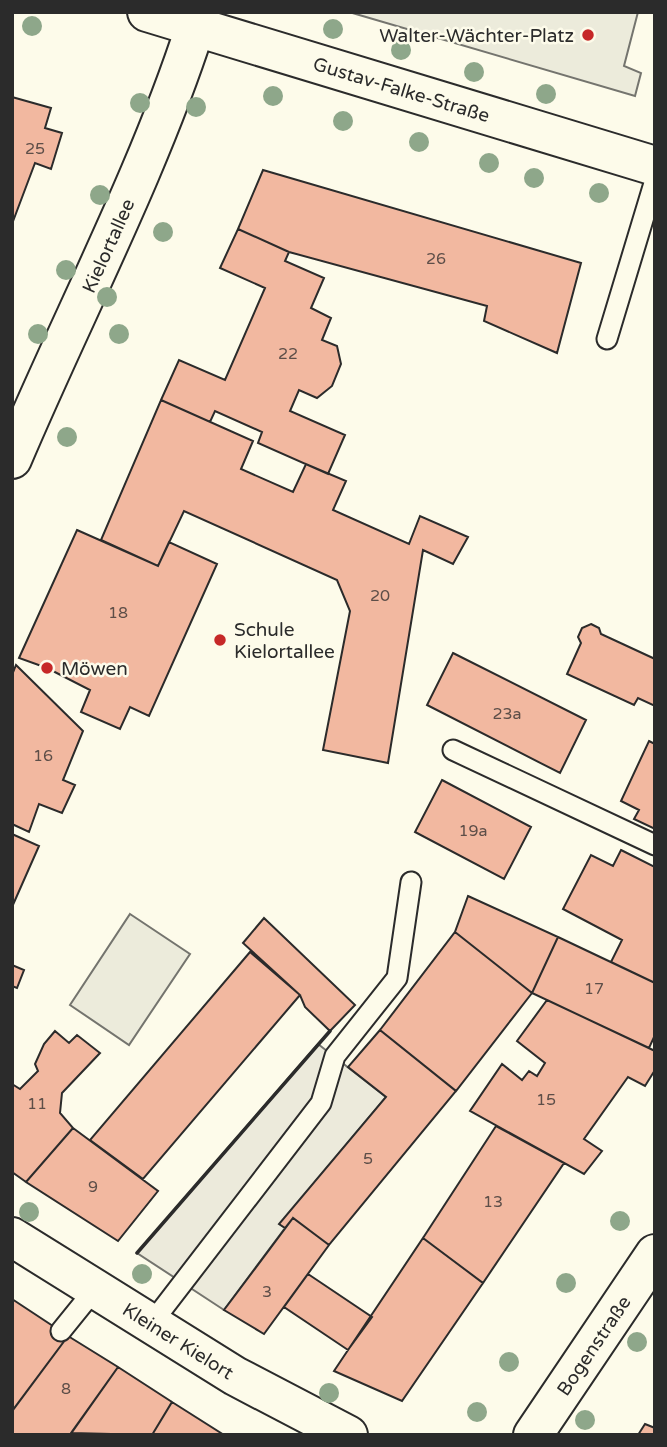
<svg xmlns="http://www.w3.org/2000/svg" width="667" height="1447" font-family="'Varela Round',sans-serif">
<rect width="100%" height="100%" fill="#fdfbea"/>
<path fill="#ecebdb" stroke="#74746e" stroke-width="2" d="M349,12H638L624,66L641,73L635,96Z
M130,914L190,954L129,1045L70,1005Z"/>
<path fill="#eceadb" stroke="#74746e" stroke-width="2" d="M318,1044L386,1097L280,1224L285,1228L224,1310L137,1253Z"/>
<path fill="#f2b8a0" stroke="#2b2b2b" stroke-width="2" d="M12,97L51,108L45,128L62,133L51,169L35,163L12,224Z
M263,170L581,263L557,353L484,321L487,306L289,252L238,229Z
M238,229L289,252L285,261L324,278L311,308L331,318L322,340L337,346L341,364L332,386L317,398L299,390L290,411L345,435L328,474L258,443L262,432L215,411L210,422L161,400L179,360L225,380L265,288L220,268Z
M161,400L253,441L241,469L293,492L306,464L346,481L333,510L409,544L420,516L468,537L453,564L423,550L388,763L323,750L350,611L337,580L184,511L158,566L101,540Z
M77,530L158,566L169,542L217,564L149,716L130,707L120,729L81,712L90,690L47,668L19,658Z
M591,624L599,628L601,634L655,659V706L638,698L634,705L567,674L581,643L578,637L582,628Z
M453,653L586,720L560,773L427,705Z
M16,665L83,731L63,780L75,785L62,813L39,804L29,832L12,824V675Z
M649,741L655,744V829L634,819L639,810L621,801Z
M442,780L531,827L504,879L415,832Z
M12,834L39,846L12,907Z
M621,850L655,867V983L611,962L622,940L563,909L591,855L613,866Z
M468,896L558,937L532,993L455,932Z
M264,918L355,1005L330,1031L305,1007L300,995L243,943Z
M455,932L532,993L456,1091L380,1030Z
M558,937L655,983V1035L649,1048L532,993Z
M250,952L300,995L143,1179L90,1140Z
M12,965L24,970L17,988L12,986Z
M547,1000L655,1051V1070L645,1086L628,1077L584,1139L602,1151L584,1174L470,1111L502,1064L522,1080L529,1071L537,1076L545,1063L517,1041Z
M380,1030L456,1091L329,1245L293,1218L285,1228L279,1224L386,1097L348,1067Z
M55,1031L69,1043L77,1035L100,1053L62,1093L60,1113L73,1128L26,1182L12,1172V1084L20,1089L38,1071L35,1064L44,1044Z
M496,1126L564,1163L483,1283L423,1238Z
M73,1128L158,1191L118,1241L26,1182Z
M293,1218L329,1245L264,1334L224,1310Z
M423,1238L483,1283L402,1401L334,1371Z
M308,1274L372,1317L348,1350L284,1307Z
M12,1299L68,1336L13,1410H12Z
M68,1336L118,1367L70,1435H12V1411Z
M118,1367L172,1402L152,1435L71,1433Z
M172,1402L224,1435H152Z
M645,1424L655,1428V1435H638Z"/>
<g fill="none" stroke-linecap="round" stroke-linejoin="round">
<g stroke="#2b2b2b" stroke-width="23">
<path id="service" d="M607,339L655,180
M453,750L655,845
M151,1324L321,1103L335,1056L397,978L411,882
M61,1331L95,1289"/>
</g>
<g stroke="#2b2b2b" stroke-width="42">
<g id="minor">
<path id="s1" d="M147,12L655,166"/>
<path id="s2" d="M12,459C73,315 147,176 195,28"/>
<path id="s3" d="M12,1237L235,1376L348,1435"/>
</g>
</g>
<g stroke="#2b2b2b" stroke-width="42">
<g id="tertiary">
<path id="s4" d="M533,1435L655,1254"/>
</g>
</g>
<use href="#service" stroke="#fdfbea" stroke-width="19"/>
<use href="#minor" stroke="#fdfbea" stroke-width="38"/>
<use href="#tertiary" stroke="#fdfbea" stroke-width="38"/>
<path stroke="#2b2b2b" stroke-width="3.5" d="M137,1253L330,1031"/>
</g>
<g fill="#8ea78a">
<circle cx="32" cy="26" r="10"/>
<circle cx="333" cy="29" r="10"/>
<circle cx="401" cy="50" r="10"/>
<circle cx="474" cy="72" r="10"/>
<circle cx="546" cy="94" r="10"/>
<circle cx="273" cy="96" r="10"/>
<circle cx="140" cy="103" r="10"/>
<circle cx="196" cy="107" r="10"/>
<circle cx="343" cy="121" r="10"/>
<circle cx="419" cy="142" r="10"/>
<circle cx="489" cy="163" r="10"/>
<circle cx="534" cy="178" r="10"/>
<circle cx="599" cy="193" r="10"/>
<circle cx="100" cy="195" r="10"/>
<circle cx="163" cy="232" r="10"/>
<circle cx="66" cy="270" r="10"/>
<circle cx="107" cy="297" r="10"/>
<circle cx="38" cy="334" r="10"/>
<circle cx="119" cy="334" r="10"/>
<circle cx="67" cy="437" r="10"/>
<circle cx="29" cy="1212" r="10"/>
<circle cx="620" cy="1221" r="10"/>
<circle cx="142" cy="1274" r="10"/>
<circle cx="566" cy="1283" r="10"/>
<circle cx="637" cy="1342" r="10"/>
<circle cx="509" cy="1362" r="10"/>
<circle cx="329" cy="1393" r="10"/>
<circle cx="477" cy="1412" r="10"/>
<circle cx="585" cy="1420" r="10"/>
</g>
<g fill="#c62828" stroke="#fdfbea" stroke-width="2.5">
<circle cx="588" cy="35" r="7"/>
<circle cx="220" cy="640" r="7"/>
<circle cx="47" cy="668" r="7"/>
</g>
<g text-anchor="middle" stroke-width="5" stroke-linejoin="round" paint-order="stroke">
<g font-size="16" fill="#5d4e48">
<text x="35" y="154">25</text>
<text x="436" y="264">26</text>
<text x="288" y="359">22</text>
<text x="380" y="601">20</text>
<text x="118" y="618">18</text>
<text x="507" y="719">23a</text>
<text x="43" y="761">16</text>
<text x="473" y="836">19a</text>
<text x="594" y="994">17</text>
<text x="546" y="1105">15</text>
<text x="37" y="1109">11</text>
<text x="368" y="1164">5</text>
<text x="93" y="1192">9</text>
<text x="493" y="1207">13</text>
<text x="267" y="1297">3</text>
<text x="66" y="1394">8</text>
</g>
<g font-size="19" fill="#2b2b2b" stroke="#fdfbea" text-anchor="start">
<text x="574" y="42" text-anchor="end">Walter-Wächter-Platz</text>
<text x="234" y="636">Schule<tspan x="234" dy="22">Kielortallee</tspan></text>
<text x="61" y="675">Möwen</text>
</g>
<g font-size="19" fill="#2b2b2b" stroke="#fdfbea">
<text dy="7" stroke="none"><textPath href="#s1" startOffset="266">Gustav-Falke-Straße</textPath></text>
<text dy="7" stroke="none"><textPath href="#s2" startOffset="234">Kielortallee</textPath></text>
<text dy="7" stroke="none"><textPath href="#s3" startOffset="196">Kleiner Kielort</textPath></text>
<text dy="7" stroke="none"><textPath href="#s4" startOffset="108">Bogenstraße</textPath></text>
</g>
</g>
<rect width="667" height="1447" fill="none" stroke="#2b2b2b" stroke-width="28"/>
</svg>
